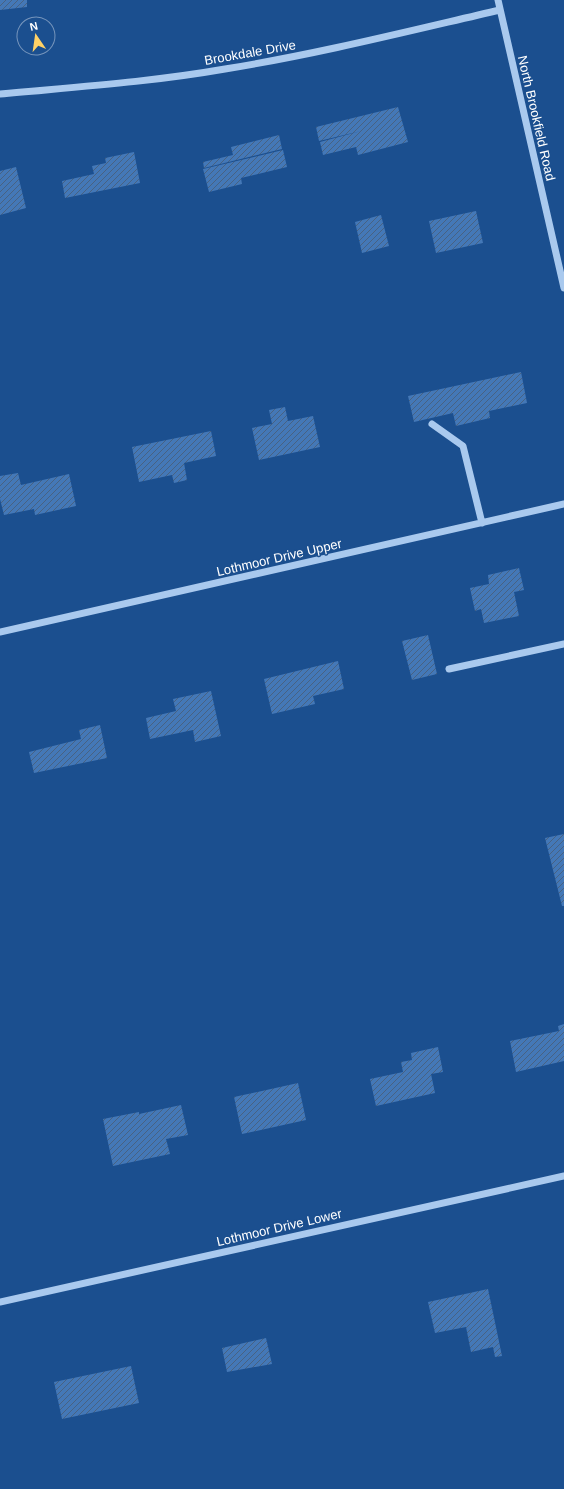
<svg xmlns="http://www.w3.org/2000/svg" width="564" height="1489" font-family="Arial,sans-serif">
<defs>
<pattern id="building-hatch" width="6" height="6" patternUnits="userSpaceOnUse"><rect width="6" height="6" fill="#4478b7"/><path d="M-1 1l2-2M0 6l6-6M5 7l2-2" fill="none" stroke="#486282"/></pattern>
</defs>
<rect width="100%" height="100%" fill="#1b4f8f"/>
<path fill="url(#building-hatch)" d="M0,0H27V7L0,10Z
M398,107L408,142L358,155L356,147L323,155L320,142L361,131L319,141L316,127Z
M279,135L282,149L204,168L203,162L233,155L231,147Z
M283,150L287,167L241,178L242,184L209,192L203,169Z
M134,152L140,183L65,198L62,181L94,174L92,166L106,163L105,158Z
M16,167L26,208L0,215V171Z
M476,211L483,243L436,253L429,221Z
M381,215L389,246L362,253L355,222Z
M521,372L527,403L489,411L490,418L456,426L453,413L414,422L408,396Z
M285,407L288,421L313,416L320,447L259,460L252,428L272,424L269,410Z
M211,431L216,456L184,463L187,480L174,483L172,475L139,482L132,447Z
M18,473L21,485L69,474L76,506L35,515L34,509L4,515L0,499V476Z
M519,568L524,590L514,592L519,616L484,623L481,609L475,611L470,588L489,584L488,575Z
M428,635L437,674L412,680L402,641Z
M338,661L344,689L313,696L315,704L272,714L264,679Z
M211,691L221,736L195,742L193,730L150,739L146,718L176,711L173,699Z
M100,725L107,758L34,773L29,752L81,739L79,730Z
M564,834V906H562L545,838Z
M564,1024V1061L516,1072L510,1041L559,1031L558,1026Z
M438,1047L443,1072L431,1074L435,1093L376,1106L370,1079L403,1072L401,1062L412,1060L411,1053Z
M298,1083L306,1120L242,1134L234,1097Z
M181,1105L188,1135L166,1139L170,1154L113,1166L103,1119L139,1112V1114Z
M488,1289L502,1356L495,1357L493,1347L471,1352L466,1327L435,1333L428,1302Z
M266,1338L272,1364L227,1372L222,1348Z
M131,1366L139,1403L62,1419L54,1382Z"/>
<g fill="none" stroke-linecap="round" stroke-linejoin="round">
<path stroke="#a9c9ee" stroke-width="7" d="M498,0L564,288
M0,94C75,87 151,82 225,69C318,54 409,31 500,10
M432,424L463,446L482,523
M0,632L564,504
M449,669L564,644
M0,1302L564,1176"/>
</g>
<g text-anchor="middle" stroke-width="3" stroke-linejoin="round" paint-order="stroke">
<g font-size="13" fill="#fff" stroke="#1b4f8f">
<text transform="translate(250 52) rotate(-10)" y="5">Brookdale Drive</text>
<text transform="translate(537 118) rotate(77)" y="5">North Brookfield Road</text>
<text transform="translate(279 557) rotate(-13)" y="5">Lothmoor Drive Upper</text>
<text transform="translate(279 1227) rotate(-13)" y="5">Lothmoor Drive Lower</text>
</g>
</g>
<g transform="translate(36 36) rotate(347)"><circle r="19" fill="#1b4f8f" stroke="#7695bc"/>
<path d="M0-3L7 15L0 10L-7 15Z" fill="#ffd166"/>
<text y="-6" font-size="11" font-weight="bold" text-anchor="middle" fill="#ffffff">N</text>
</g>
</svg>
